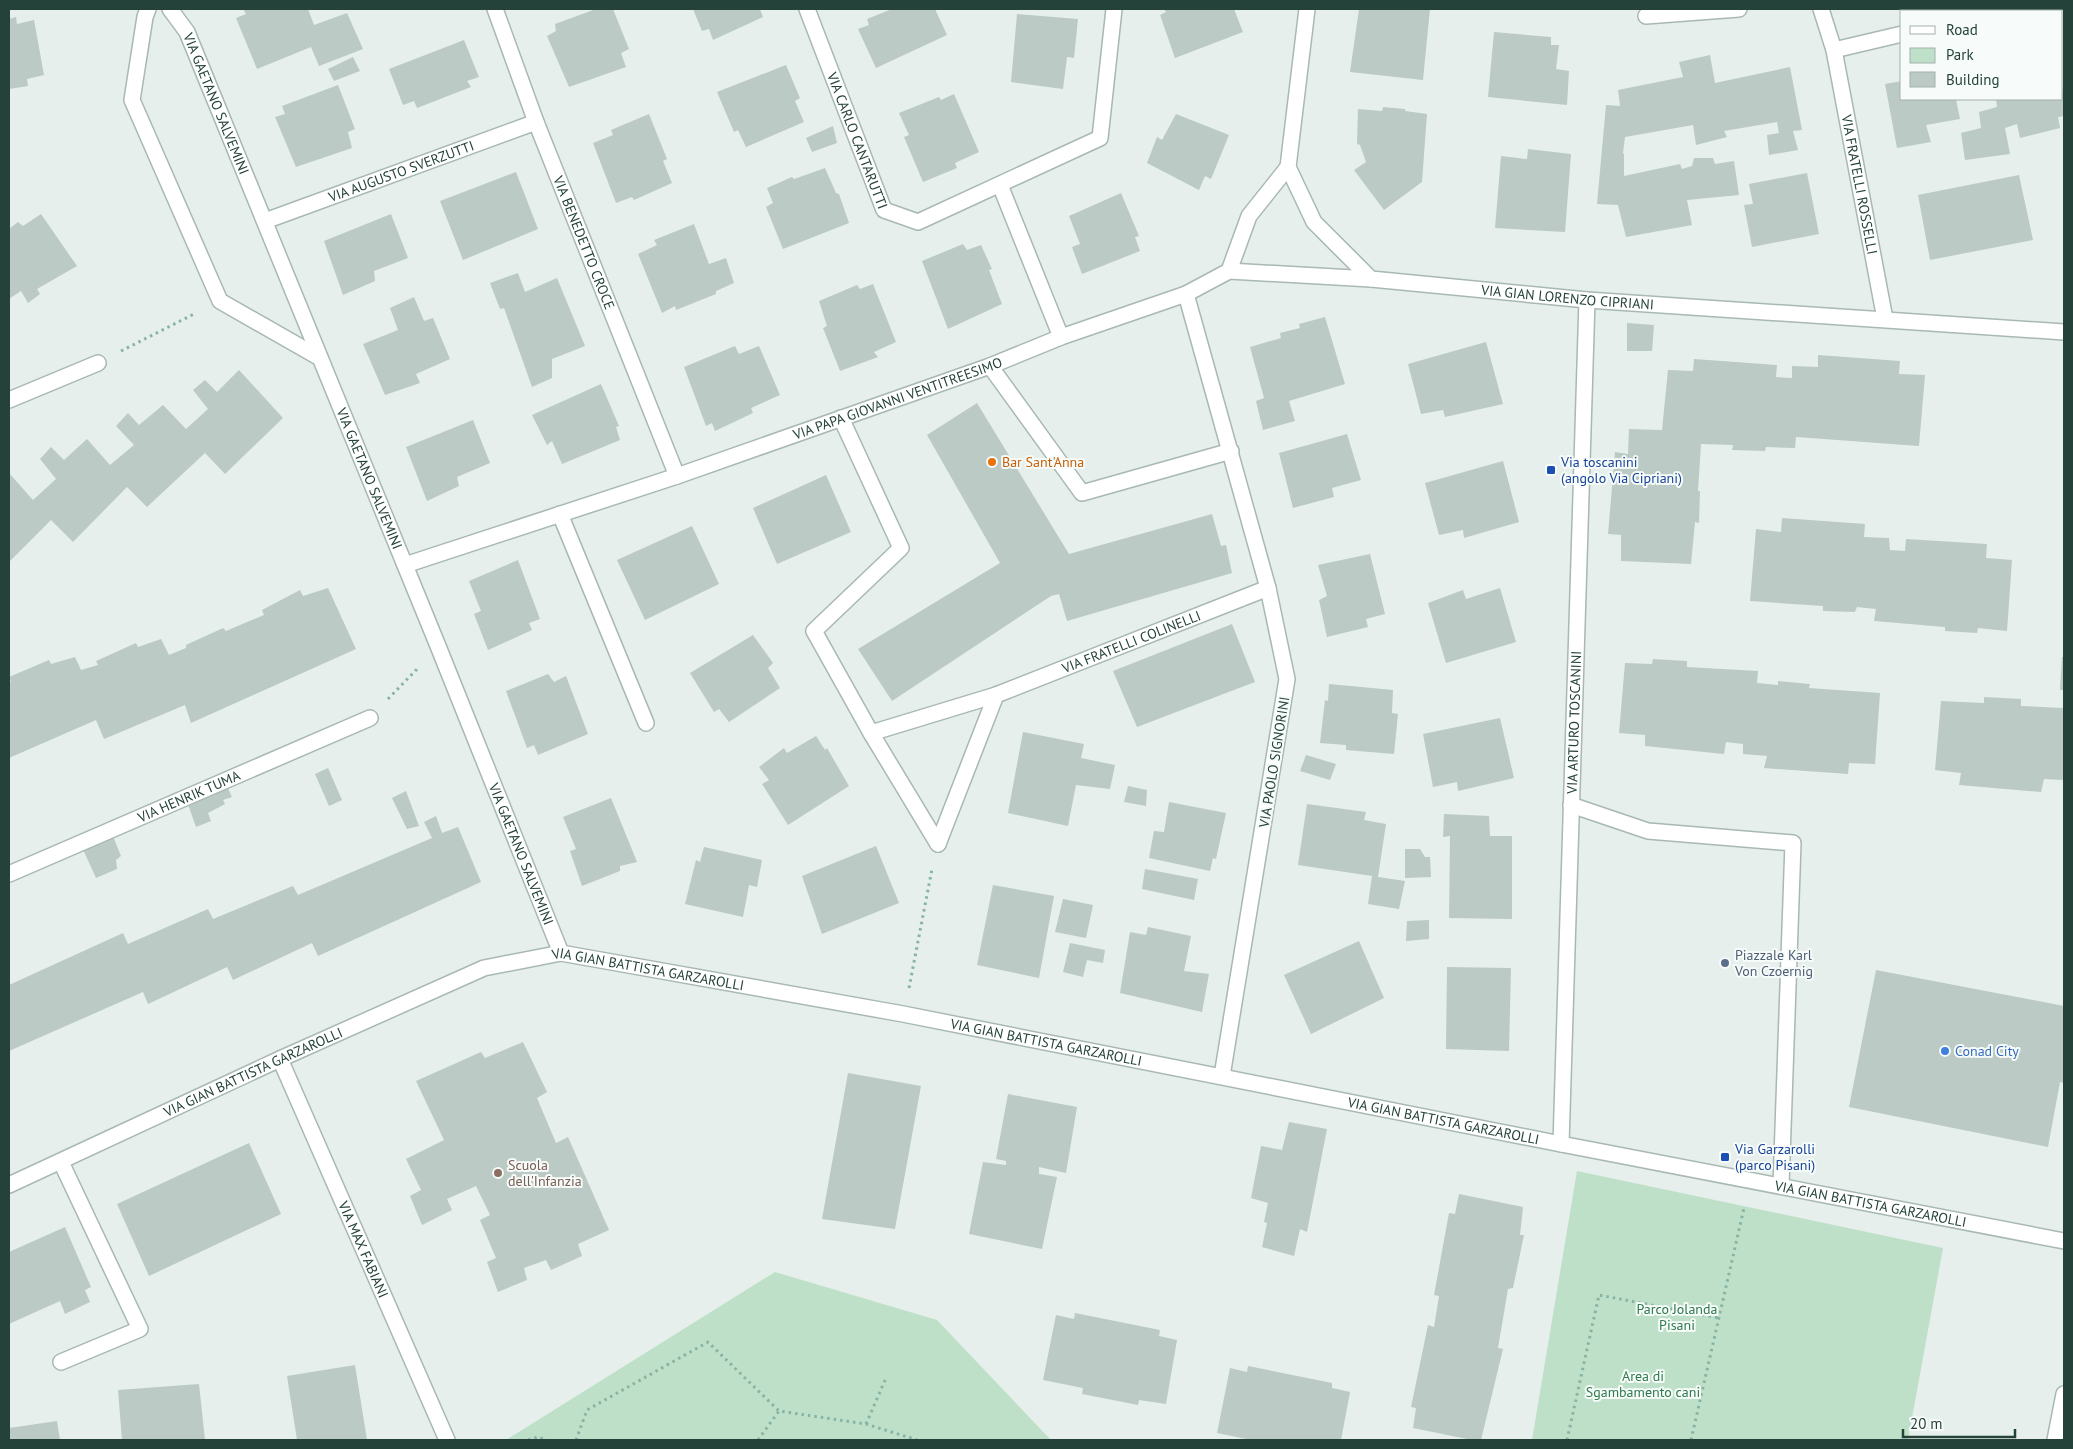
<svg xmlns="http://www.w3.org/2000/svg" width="2073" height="1449" font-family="'PT Sans',sans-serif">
<rect width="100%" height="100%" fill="#e6efeb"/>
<path fill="#bfe0c8" d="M1577,1171L1943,1248L1908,1440H1532Z
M775,1272L937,1320L1051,1440H506Z"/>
<path fill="#bbcac4" d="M243,9H308L314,25L347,13L363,49L319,66L311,47L257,69L236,18L246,14Z
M596,9H613L629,49L621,53L626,67L569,87L547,36L556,31L555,24Z
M693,9H760L763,17L713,40L709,29L702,31Z
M892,9H935L947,35L876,68L858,29L869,25L867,19Z
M1164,9H1234L1243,32L1175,58L1160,15L1166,12Z
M1359,9H1430L1423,80L1350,72Z
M1017,14L1078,19L1074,58L1067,57L1063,89L1011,82Z
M16,17L17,24L34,20L44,75L27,79L28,86L9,89V19Z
M1494,32L1551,37V45H1559L1556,69L1569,71L1567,105L1488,97Z
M464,40L479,77L467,81L471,87L417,108L414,101L403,105L389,69Z
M1710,55L1715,83L1790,67L1802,130L1793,131L1798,150L1769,155L1767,135L1779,133L1777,122L1724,131L1727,137L1696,145L1693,125L1625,137L1623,153L1624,154V176L1680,164L1682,169L1692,166L1694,158H1713L1715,164L1734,161L1739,195L1687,200L1692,225L1626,237L1618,205L1597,204L1606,105L1620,106L1618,90L1683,77L1679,62Z
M353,57L360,71L334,81L328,69Z
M786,65L800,98L795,101L804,122L746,147L738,130L734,132L717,92Z
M1902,81V99H1956L1960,119L1926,125L1931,142L1897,148L1885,84Z
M338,85L355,129L348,132L352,148L296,167L275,117L285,114L282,106Z
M2062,87L2064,95V116L2058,117L2060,128L2020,138L2017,124L2005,128L2010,154L1965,160L1961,133L1981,128L1979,112L1997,107L1996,99H2062Z
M954,94L979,152L955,163L957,168L923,182L904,137L909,135L899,113L939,97L941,100Z
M1383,107L1405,109V111L1427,114L1422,182L1384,210L1354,170L1366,162L1360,145L1357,144L1358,109L1382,111Z
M649,114L667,159L663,161L672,183L634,200L632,197L616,203L593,143L613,135L611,130Z
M1176,114L1229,135L1211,179L1205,176L1199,190L1147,163L1157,137L1162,140Z
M833,126L837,143L812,152L806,138Z
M1528,149L1571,154L1565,232L1495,228L1501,156L1527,159Z
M825,168L836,193L839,194L849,223L783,249L766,207L773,203L767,188L792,177L794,179Z
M516,172L538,229L463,260L440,201Z
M1807,173L1819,234L1752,247L1744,205L1753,204L1749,184Z
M2019,175L2033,240L1930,260L1918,195Z
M1121,193L1139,236L1135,237L1140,251L1082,274L1072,247L1080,244L1069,216Z
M41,214L77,266L37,289L40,294L28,303L21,291L9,299V229L18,222L23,226Z
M391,214L408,258L374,271L375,281L343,295L324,241Z
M694,224L709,264L726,258L734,283L716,291V294L676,310L675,306L662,313L638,254L657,245L654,240Z
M963,244L967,250L981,245L992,269L989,270L1002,304L948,329L922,261Z
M518,273L525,292L557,278L585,346L552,359V378L532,387L504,308L500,309L490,283Z
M873,284L896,342L874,352L878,357L840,371L823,328L827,326L819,301L857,285L860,289Z
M414,297L424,321L433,318L450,359L416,374L420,383L385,395L363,344L398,330L390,308Z
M1325,317L1345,384L1289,401L1295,421L1263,430L1256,401L1264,398L1250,347L1281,338L1280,333L1300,328L1299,324Z
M1627,323L1654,325L1652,351H1627Z
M1486,342L1503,404L1445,417L1443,410L1421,414L1408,364Z
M735,346L739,354L759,346L780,395L751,408L753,413L715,431L712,423L706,426L684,367Z
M1818,355L1900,361L1899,374L1925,375L1919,446L1796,437L1795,448L1766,447L1765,451L1732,450L1733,445L1701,444L1698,491H1700L1699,523L1695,522L1691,564L1621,561V535L1608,534L1615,452L1628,454L1629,429L1662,430L1668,370L1693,371L1694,359L1777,365L1776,377L1792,378V366L1818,367Z
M239,370L283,418L225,474L205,453L147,507L127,487L73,542L51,520L9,562V473L33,500L56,479L40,459L51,447L64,460L87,439L110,465L134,445L116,426L128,413L139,425L163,405L186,429L208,409L193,390L205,380L217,392Z
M601,384L619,426L616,427L620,440L562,464L552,441L547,445L532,415Z
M977,403L1069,554L1212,514L1221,546L1226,545L1232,573L1067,621L1059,594L1051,596L892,701L858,649L1000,563L927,435Z
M473,420L490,463L457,477L459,486L427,501L406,447Z
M1347,434L1361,480L1332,488L1334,497L1293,508L1279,453Z
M1503,461L1519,522L1464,538L1463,530L1439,535L1425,483Z
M826,475L851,532L777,564L753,508Z
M1782,518L1865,524L1864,537L1889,538L1890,550L1905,551L1906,539L1987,544L1986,558L2012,560L2007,631L1978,628L1977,633L1945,631V627L1874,621L1876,609L1857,607L1855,612L1823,611V606L1750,601L1756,529L1781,532Z
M692,526L719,584L645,620L617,560Z
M1370,554L1385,614L1366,619L1368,627L1327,637L1319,600L1327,596L1318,565Z
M518,560L540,619L529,623L532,630L488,650L474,614L481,611L469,581Z
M328,588L356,649L191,723L185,705L104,739L96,720L9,758V683L11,682L9,677L49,660L51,664L75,657L81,670L98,665L96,661L136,643L138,647L161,639L169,655L186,648V645L223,628L226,631L264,615L262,610L300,590L303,596Z
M1500,588L1516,642L1446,663L1428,603L1463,590L1466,599Z
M1232,624L1255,682L1137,727L1113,671Z
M753,635L773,663L768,668L780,688L729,722L719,709L714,712L690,673Z
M2062,657H2064V690H2060Z
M1653,659L1687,661V667L1758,671L1757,683L1778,685V681L1810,684L1809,688L1880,693L1875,764L1849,763L1848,774L1764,768L1767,756L1743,754V744L1726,742L1724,754L1645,746V735L1619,733L1625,663L1652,664Z
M548,674L554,682L566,676L588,734L538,755L534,745L527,748L506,691Z
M1329,684L1393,690L1392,713L1398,714L1394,754L1346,750V745L1320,743L1325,700L1328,701Z
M1984,697L2021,699V706L2064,708V780L2044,779L2041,792L1959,785L1961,773L1935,770L1941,701L1984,703Z
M1500,718L1514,778L1458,791L1457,782L1433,787L1423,734Z
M1023,732L1084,744L1081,758L1115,765L1110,789L1076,785L1068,826L1008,813Z
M816,736L825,750L827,748L849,786L788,825L762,784L769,780L759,767L784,748L787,753Z
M1306,755L1336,764L1330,780L1300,771Z
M328,768L342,800L329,806L315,774Z
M223,778L232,797L223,800L225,804L208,813L211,821L196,827L185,796Z
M1128,786L1147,790L1146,806L1124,802Z
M406,791L419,826L407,829L392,798Z
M611,798L637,862L620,866V871L582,886L570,851L576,849L563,817Z
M1169,802L1226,813L1216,859L1213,858L1210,871L1149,858L1154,831L1164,832Z
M1307,804L1366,812L1364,820L1386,824L1378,877L1405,881L1399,909L1368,904L1372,876L1298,865Z
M1444,814L1489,816L1490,836H1512V919L1449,918L1450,836L1443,837Z
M436,816L442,833L458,827L481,882L318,956L312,943L233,980L227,967L148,1004L143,992L9,1051V985L123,933L128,944L208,909L213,919L293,886L298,895L432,838L424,822Z
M110,829L121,856L116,860L117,869L96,878L80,843Z
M876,846L899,903L822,934L802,876Z
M704,847L762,860L757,887L749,885L743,917L685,904L696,860L700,862Z
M1405,849H1420L1425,857H1430L1431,877L1405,878Z
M1145,869L1198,879L1194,900L1142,889Z
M993,885L1054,896L1039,978L977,965Z
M1063,899L1093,905L1086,938L1055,932Z
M1429,920V939L1406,941L1407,921Z
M1148,927L1191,936L1184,971L1209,974L1202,1012L1120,993L1130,932L1146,935Z
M1359,941L1384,998L1311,1034L1284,975Z
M1070,943L1105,950L1103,963L1087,960L1083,977L1063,972Z
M1447,967L1511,968L1509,1051L1446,1049Z
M1876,970L2064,1006V1083L2060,1082L2048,1147L1849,1107Z
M523,1042L547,1092L537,1098L556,1143L568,1137L609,1230L578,1244L582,1256L551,1270L546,1260L524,1268L527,1280L498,1292L487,1262L496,1258L480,1220L490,1215L476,1186L447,1199L452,1210L422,1225L410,1196L421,1190L406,1159L444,1140L416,1081L481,1052L485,1058Z
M848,1073L921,1086L895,1229L822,1219Z
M1008,1094L1077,1107L1066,1173L1039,1167V1174L1057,1177L1042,1249L969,1234L983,1162L1006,1165V1161L996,1159Z
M1289,1122L1327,1129L1307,1232L1300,1229L1294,1256L1262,1247L1267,1223L1264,1222L1268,1203L1251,1198L1261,1146L1282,1150Z
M249,1143L281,1214L149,1276L117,1204Z
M1459,1194L1523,1207L1520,1235H1524L1513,1288L1508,1289L1498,1348L1503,1349L1481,1440H1472L1413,1428L1416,1408L1411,1407L1428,1325L1434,1327L1439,1296L1434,1295L1449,1213L1455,1214Z
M65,1227L91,1287L85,1290L90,1302L65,1314L60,1301L9,1324V1252Z
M1075,1313L1160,1330L1159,1336L1177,1340L1166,1404L1139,1400L1138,1405L1082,1394L1083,1388L1043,1380L1056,1315L1074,1319Z
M355,1365L367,1440H297L287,1376Z
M1248,1366L1332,1383V1388L1350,1392L1341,1440H1251L1217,1433L1230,1368L1247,1372Z
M199,1384L205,1440H122L118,1390Z
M57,1421L60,1440H9V1428Z"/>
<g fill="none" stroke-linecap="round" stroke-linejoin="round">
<g stroke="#a8b8b2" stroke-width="18">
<g id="minor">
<path d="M148,9L145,17L132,100L220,301L320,358"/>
<path id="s1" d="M170,9L187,32L438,646L561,953"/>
<path id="s2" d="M495,9L536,122L677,476"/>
<path id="s3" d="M807,9L884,210L918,222L1100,138L1114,9"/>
<path id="s4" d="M1307,9L1288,167L1314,222L1371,279L1587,300L2064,332"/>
<path id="s5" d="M1821,9L1834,50L1885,319"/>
<path d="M1994,11L2004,9"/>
<path d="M1646,16L1739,9"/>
<path d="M1834,50L1902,34"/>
<path d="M1288,167L1249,216L1229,271L1371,279"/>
<path d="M1000,185L1061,337"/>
<path id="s6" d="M265,221L536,122"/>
<path d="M1186,294L1268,588L1287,679L1222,1076"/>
<path d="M990,366L1082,493L1231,451"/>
<path d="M9,400L98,363"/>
<path d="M841,418L901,548L814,631L871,733L938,844"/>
<path d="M560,514L646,723"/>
<path id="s7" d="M405,565L677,476L990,366L1061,337L1186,294L1229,271"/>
<path id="s8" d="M871,733L996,695L1268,588"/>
<path d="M1571,805L1648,831L1793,843L1781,1186"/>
<path d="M938,844L996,695"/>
<path id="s9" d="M9,874L370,718"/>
<path id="s10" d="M280,1059L447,1440"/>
<path id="s11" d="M1561,1144L1587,300"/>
<path id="s12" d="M9,1185L280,1059L484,968L561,953L903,1014L1561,1144L2064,1241"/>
<path d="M61,1362L140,1329L61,1162"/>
<path d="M2055,1440L2064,1394"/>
</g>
</g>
<path stroke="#86b3a5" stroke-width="3" stroke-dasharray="2.5 4" stroke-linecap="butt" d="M121,351L196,313
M388,699L418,668
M909,988L932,869
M866,1424L886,1378
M528,1440L538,1437L547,1440
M576,1440L587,1410L708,1342L779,1411L866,1424L917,1440
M758,1440L779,1411
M1567,1440L1599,1295L1719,1318
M1691,1440L1744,1208"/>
<use href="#minor" stroke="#fff" stroke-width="15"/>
</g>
<circle fill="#e8710a" stroke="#f7fbf9" stroke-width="2" cx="992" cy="462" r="5"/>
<g fill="#1a4fb4" stroke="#f7fbf9" stroke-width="2">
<rect x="1546" y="465" width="10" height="10" rx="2.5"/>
<rect x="1720" y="1152" width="10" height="10" rx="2.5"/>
</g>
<circle fill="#5c6f8a" stroke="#f7fbf9" stroke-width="2" cx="1725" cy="963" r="5"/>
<circle fill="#3f7fe0" stroke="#f7fbf9" stroke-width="2" cx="1945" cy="1051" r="5"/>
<circle fill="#8d6e63" stroke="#f7fbf9" stroke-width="2" cx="498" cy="1173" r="5"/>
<g text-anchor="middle" stroke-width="4" stroke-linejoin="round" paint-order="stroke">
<g font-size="14" fill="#24423a" stroke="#f7fbf9">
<text dy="5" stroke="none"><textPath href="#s1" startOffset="106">VIA GAETANO SALVEMINI</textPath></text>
<text dy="5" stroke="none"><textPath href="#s3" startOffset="141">VIA CARLO CANTARUTTI</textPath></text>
<text dy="5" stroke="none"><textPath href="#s6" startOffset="145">VIA AUGUSTO SVERZUTTI</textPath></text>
<text dy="5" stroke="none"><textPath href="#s5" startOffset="180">VIA FRATELLI ROSSELLI</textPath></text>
<text dy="5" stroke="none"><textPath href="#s2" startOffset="250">VIA BENEDETTO CROCE</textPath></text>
<text dy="5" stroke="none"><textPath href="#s4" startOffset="498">VIA GIAN LORENZO CIPRIANI</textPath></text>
<text dy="5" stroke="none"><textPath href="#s7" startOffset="520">VIA PAPA GIOVANNI VENTITREESIMO</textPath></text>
<text dy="5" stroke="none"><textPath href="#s1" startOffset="511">VIA GAETANO SALVEMINI</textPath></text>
<text dy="5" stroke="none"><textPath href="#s8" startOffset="276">VIA FRATELLI COLINELLI</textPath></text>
<text dy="5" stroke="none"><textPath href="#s11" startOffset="422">VIA ARTURO TOSCANINI</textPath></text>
<text transform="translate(1274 762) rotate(-81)" y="5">VIA PAOLO SIGNORINI</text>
<text dy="5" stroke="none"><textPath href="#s9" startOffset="196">VIA HENRIK TUMA</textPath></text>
<text dy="5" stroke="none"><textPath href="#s1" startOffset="916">VIA GAETANO SALVEMINI</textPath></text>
<text dy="5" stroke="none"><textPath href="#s12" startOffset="689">VIA GIAN BATTISTA GARZAROLLI</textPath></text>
<text dy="5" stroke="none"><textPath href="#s12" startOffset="1094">VIA GIAN BATTISTA GARZAROLLI</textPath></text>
<text dy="5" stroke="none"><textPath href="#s12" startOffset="269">VIA GIAN BATTISTA GARZAROLLI</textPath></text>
<text dy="5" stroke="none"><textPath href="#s12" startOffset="1499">VIA GIAN BATTISTA GARZAROLLI</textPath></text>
<text dy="5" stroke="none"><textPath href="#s12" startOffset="1934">VIA GIAN BATTISTA GARZAROLLI</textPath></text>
<text dy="5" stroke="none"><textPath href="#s10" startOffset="208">VIA MAX FABIANI</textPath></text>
</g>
<g font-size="14" fill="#c56008" stroke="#f7fbf9" text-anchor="start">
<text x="1002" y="467">Bar Sant'Anna</text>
</g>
<g font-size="14" fill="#164399" stroke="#f7fbf9" text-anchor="start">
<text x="1561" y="467">Via toscanini<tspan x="1561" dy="16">(angolo Via Cipriani)</tspan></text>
<text x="1735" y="1154">Via Garzarolli<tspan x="1735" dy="16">(parco Pisani)</tspan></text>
</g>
<g font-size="14" fill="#4e5e75" stroke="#f7fbf9" text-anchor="start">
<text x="1735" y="960">Piazzale Karl<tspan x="1735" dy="16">Von Czoernig</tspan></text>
</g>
<g font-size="14" fill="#366cbe" stroke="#f7fbf9" text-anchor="start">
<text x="1955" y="1056">Conad City</text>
</g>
<g font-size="14" fill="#785e54" stroke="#f7fbf9" text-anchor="start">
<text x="508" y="1170">Scuola<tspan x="508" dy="16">dell'Infanzia</tspan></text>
</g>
<g font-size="14" fill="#2d7a4b" stroke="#f7fbf9">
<text x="1677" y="1314">Parco Jolanda<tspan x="1677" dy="16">Pisani</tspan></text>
<text x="1643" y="1381">Area di<tspan x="1643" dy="16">Sgambamento cani</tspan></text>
</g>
</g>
<rect width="2073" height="1449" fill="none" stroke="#24423a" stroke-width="20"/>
<rect x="1900" y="10" width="162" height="90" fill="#f7fbf9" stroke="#a3b1ad"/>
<rect x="1910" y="26" width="25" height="8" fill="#ffffff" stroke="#a3b1ad"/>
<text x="1946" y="35" font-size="15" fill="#24423a">Road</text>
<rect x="1910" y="48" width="25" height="15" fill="#bfe0c8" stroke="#a3b1ad"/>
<text x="1946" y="60" font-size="15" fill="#24423a">Park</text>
<rect x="1910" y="72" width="25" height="15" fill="#bbcac4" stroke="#a3b1ad"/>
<text x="1946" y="85" font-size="15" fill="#24423a">Building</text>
<path d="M1903 1429v8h112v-8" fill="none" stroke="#24423a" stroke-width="2.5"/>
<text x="1910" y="1429" font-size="15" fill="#24423a" stroke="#f7fbf9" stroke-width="4" paint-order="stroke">20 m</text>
</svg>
